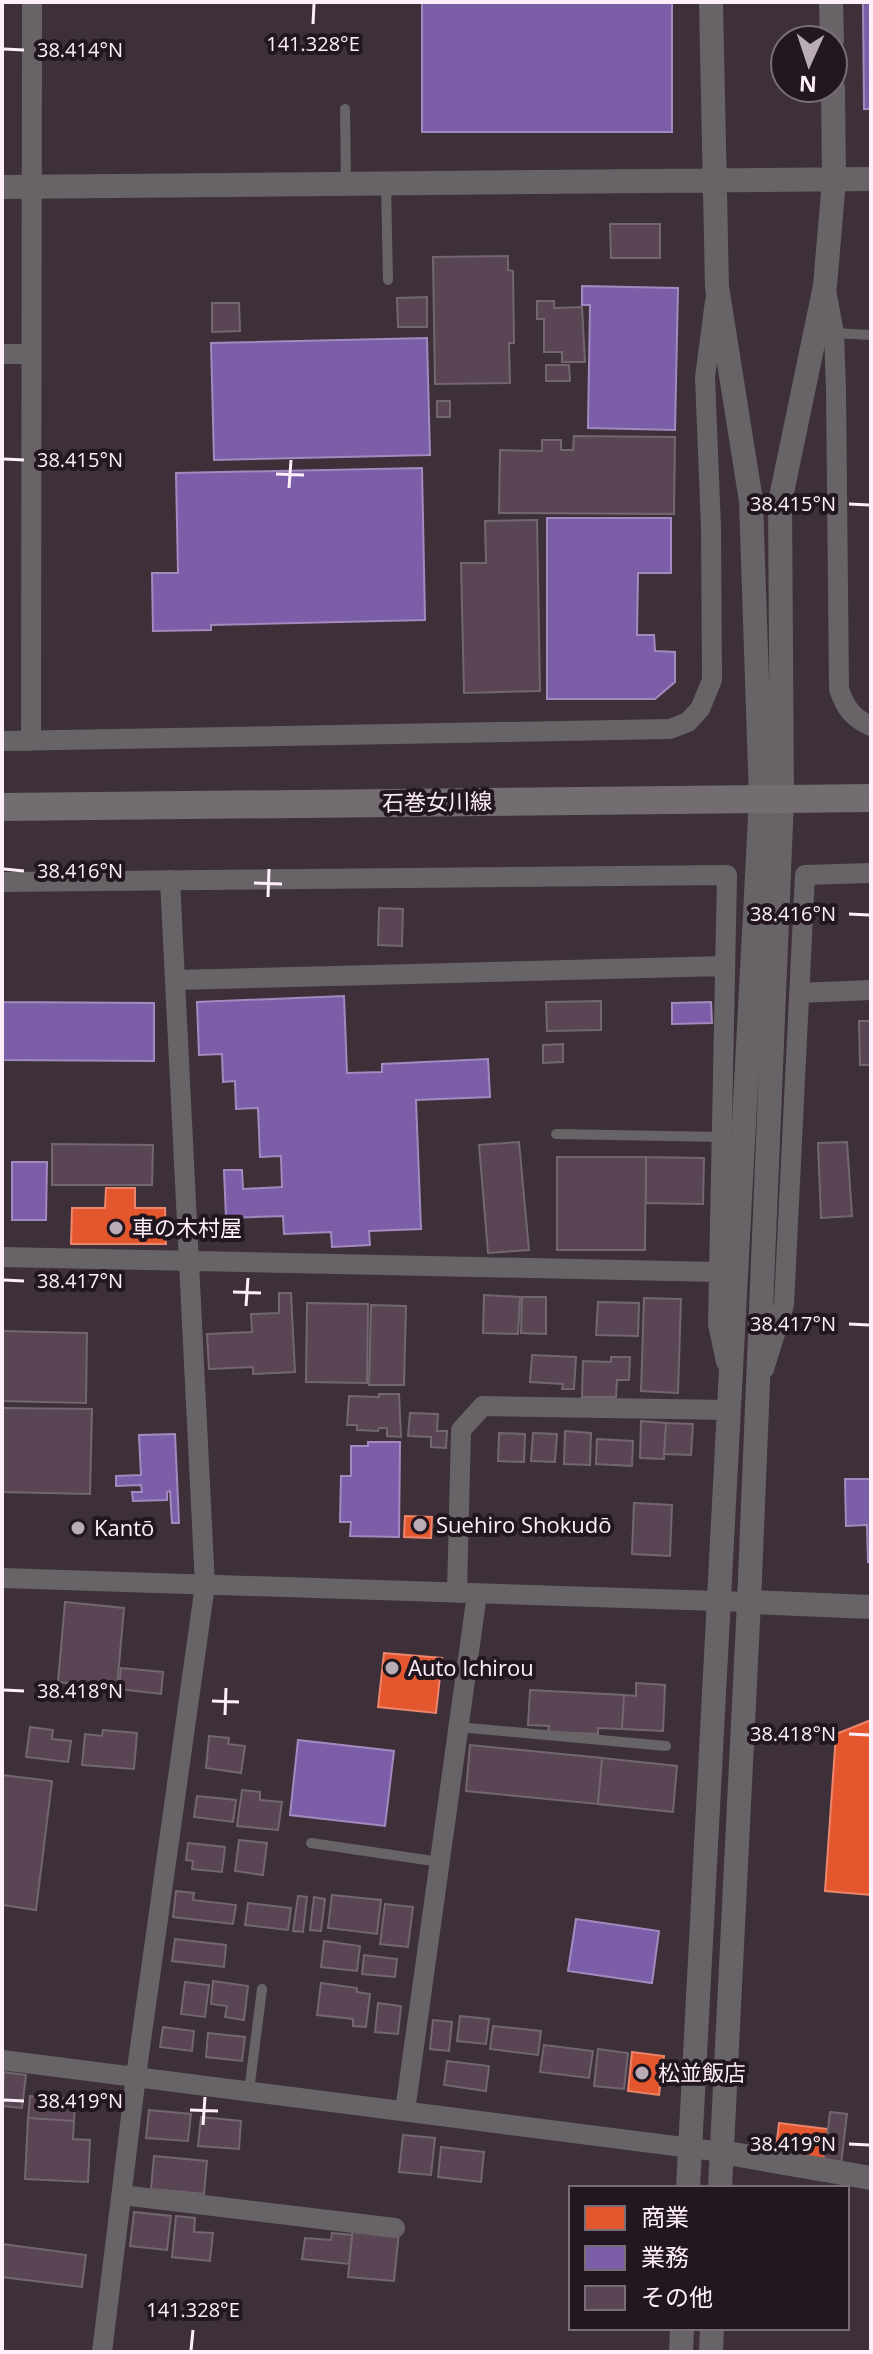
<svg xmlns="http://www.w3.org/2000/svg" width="873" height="2354" font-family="'Open Sans','Noto Sans JP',sans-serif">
<rect width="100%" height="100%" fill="#3d3039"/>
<path fill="#e4572e" stroke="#ec856b" stroke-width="2" d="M106,1188H135V1208H165L166,1244H71L72,1208H105Z
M405,1516L432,1517L431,1538L404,1537Z
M384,1653L442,1658L436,1713L378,1707Z
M871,1720V1895L825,1891L836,1734Z
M632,2052L664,2056L659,2095L628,2091Z
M779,2123L828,2129L824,2162L775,2157Z"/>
<path fill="#7b5ea7" stroke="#a28ac0" stroke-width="2" d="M422,2H672V132H422Z
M863,2H871V109H864Z
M582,286L678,288L675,430L588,428L590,305H582Z
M427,338L430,455L214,460L211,343Z
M422,468L425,620L211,625V630L153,631L152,573H178L176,473Z
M547,518H671V573H638L637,635H654L655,651L675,652V682L655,699H547Z
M2,974L3,1002L154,1003V1061L2,1060Z
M344,996L347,1073L382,1072V1064L488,1059L490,1097L416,1100L421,1229L369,1231L370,1245L332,1247L331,1232L284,1234L283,1216L226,1218L224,1170H242L243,1189L282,1187L281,1156L260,1157L258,1108L236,1109L235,1081L223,1082L222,1054L199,1055L197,1002Z
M711,1002L712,1023L672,1024V1003Z
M12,1162H47L46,1220H12Z
M175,1434L179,1523H172L170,1491L167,1492V1500L133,1501L132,1492H142L141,1485L116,1486V1476L141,1475L139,1435Z
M368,1442H400L399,1537L350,1536L351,1522H340L341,1476H351V1446H368Z
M845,1479H871V1562H868L867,1525L846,1526Z
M298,1740L394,1751L385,1826L290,1815Z
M576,1919L659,1931L652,1983L568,1971Z"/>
<path fill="#594554" stroke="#72676f" stroke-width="2" d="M610,224H660V258H611Z
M508,256V270L513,271L514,343H509L510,383L435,384L433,257Z
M427,297V327H398L397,298Z
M537,301H554V308L582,307L585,362H562V352H544V319H537Z
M212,303H239L240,331L212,332Z
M546,365H569L570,381H546Z
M437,401H450V417H437Z
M574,436L675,437L674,514L499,513L500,450L542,451V440H561V450H573Z
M537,520L540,691L464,693L461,563H486L485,521Z
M379,908L403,909L402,946L378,945Z
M601,1001V1030L547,1031L546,1002Z
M859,1021H871V1065H860Z
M563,1044V1062L543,1063V1045Z
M519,1142L529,1250L488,1253L479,1145Z
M847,1142L852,1216L821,1218L818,1143Z
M52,1144L153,1145L152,1185H52Z
M557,1157H646L645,1250H557Z
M646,1157L704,1158L703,1204L646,1203Z
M279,1293H291L295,1372L253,1374V1367L209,1369L207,1334L252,1332L251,1314L279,1313Z
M484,1295L520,1297L518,1334L483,1333Z
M522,1297H546V1334L521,1333Z
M644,1298L681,1299L678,1393L641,1391Z
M598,1302L639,1303L638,1336L596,1335Z
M307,1303L368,1304L367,1383L306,1382Z
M371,1305L406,1306L404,1385H369Z
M2,1331L87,1333L86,1403L2,1401Z
M532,1355L576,1357L574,1389H562L563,1384L530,1382Z
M611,1357H630L629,1380H617L616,1397H582L583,1361L611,1362Z
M379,1394H399L401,1437L387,1436V1428H379L378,1431L357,1430V1425H347L349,1396L379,1397Z
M2,1408L92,1409L90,1494L2,1492Z
M410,1413L438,1414L437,1431H447L446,1448L431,1447V1437L408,1436Z
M641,1421L666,1423L664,1459L640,1458Z
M666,1423L693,1424L691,1455L664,1454Z
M565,1431L591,1433L590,1465L564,1464Z
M499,1433L525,1434L524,1462L498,1461Z
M533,1433L557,1434L555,1462L531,1461Z
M597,1439L633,1441L632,1466L596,1464Z
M634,1503L672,1505L670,1556L632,1554Z
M65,1602L124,1608L117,1688L58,1682Z
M121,1668L163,1672L161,1694L119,1689Z
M636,1683L665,1685L663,1731L622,1729L624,1695L636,1696Z
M530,1690L624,1695L622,1729L598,1728V1734L548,1732L549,1726L528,1725Z
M30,1727L53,1730L52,1739L71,1741L68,1762L26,1757Z
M103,1730L137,1733L134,1769L82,1765L85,1734L102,1736Z
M209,1736L229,1738L228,1744L245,1746L241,1773L206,1768Z
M470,1745L602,1758L598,1804L466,1791Z
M602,1758L677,1766L673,1812L598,1804Z
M2,1775L52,1781L36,1910L2,1905Z
M242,1790L260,1792V1800L282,1802L278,1830L237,1826Z
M197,1796L236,1800L233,1822L194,1817Z
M239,1840L267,1843L263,1875L235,1871Z
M188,1843L225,1847L222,1872L192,1869L193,1861L186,1860Z
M176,1891L194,1893L193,1900L236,1905L233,1924L173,1917Z
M332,1895L381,1900L377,1934L328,1928Z
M298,1896L307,1897L303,1932L293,1931Z
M314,1897L325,1899L321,1931L310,1930Z
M248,1903L291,1908L288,1930L245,1925Z
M385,1904L413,1907L408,1947L380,1944Z
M175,1939L226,1945L224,1967L172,1961Z
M324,1941L360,1946L357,1971L321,1967Z
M364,1955L397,1959L395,1977L362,1974Z
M213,1981L248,1986L244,2020L225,2017L227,2006L211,2004Z
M185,1982L209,1985L205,2017L181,2014Z
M321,1983L357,1988V1992L370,1994L366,2027L353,2026V2019L317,2015Z
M378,2003L401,2006L398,2034L375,2032Z
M460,2016L489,2019L486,2044L457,2041Z
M433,2020L452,2022L449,2051L430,2049Z
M493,2026L541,2031L538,2055L490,2049Z
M163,2027L194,2031L192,2051L160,2047Z
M208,2033L245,2037L242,2061L206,2057Z
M544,2045L593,2051L589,2078L540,2072Z
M598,2049L628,2053L624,2089L594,2086Z
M447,2061L489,2066L486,2091L444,2085Z
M4,2072L26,2075L22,2108L2,2106Z
M30,2096L75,2099L74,2121L28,2118Z
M149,2110L191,2114L188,2141L146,2138Z
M830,2112L847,2114L841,2164L824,2162Z
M201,2117L241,2121L239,2149L198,2146Z
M28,2118L74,2121L73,2139L90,2140L88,2182L25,2179Z
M403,2135L435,2138L431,2175L399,2172Z
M441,2147L484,2152L481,2182L438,2177Z
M154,2156L207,2161L204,2194L151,2189Z
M134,2212L171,2216L167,2250L130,2246Z
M176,2216L195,2218L194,2232L213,2233L210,2261L172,2257Z
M353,2227L399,2232L394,2281L348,2277Z
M332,2233L352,2235L349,2264L302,2259L305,2238L331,2240Z
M2,2244L86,2255L82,2287L2,2277Z"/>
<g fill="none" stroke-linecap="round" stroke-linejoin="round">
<path stroke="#686367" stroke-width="10" d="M345,109L346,183
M386,184L388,280
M834,333L871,335
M556,1134L722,1137
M458,1727L666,1746
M311,1843L440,1862
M249,2091L262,1989"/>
<path stroke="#686367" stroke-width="20" d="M826,290L834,333L836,389L839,689C845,707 852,718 871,726
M2,354H31
M2,741L670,729L688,722L700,709L712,680L711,528L705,377L715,301
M31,741L32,2
M2,882L727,875L718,1324L726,1362
M175,980L725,966
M799,993L871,990
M2,1257L719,1272
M764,1369L784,1305L805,875L871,873
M2,1578L749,1602
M457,1593L461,1430L483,1406L729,1410
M2,2060L722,2152
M405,2111L477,1594
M122,2195L395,2228
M102,2352L136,2076L205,1585L170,880"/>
<path stroke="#686367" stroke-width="24" d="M831,2L832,40
M2,187L871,179
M749,1602L871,1607
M722,2152L871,2178
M688,2188L761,799L751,501L717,287L711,2
M720,2188L749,1602L782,799L780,502L825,286L834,180L833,88
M681,2352L682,2328
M711,2352L712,2328"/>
<path stroke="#736d72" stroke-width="28" d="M2,807L871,798"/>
</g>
<path fill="none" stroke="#feeffa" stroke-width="3" d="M313,24L314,4M4,49L24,50M4,459L24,460M276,474L304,475M289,488L291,460M849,504L869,505M4,869L24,871M254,883L282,884M268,897L269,869M849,914L869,915M4,1280L24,1281M233,1292L261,1293M246,1306L248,1278M849,1324L869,1325M4,1690L24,1691M212,1701L239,1702M225,1715L226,1688M849,1734L869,1735M4,2100L24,2101M190,2110L218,2111M203,2125L205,2097M849,2144L869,2145M191,2350L193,2330"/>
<g fill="#baacb6" stroke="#22171f" stroke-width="3">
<circle cx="116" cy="1228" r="8"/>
<circle cx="420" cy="1525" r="8"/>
<circle cx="78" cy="1528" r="8"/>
<circle cx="392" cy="1668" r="8"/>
<circle cx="642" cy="2073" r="8"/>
</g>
<g text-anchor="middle" stroke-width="8" stroke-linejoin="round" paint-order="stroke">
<g font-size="22" fill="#feeffa" stroke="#22171f">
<text transform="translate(437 802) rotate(-1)" y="8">石巻女川線</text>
</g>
<g font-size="22" fill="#feeffa" stroke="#22171f" text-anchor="start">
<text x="132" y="1236">車の木村屋</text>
<text x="436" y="1533">Suehiro Shokudō</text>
<text x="94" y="1536">Kantō</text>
<text x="408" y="1676">Auto Ichirou</text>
<text x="658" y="2081">松並飯店</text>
</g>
</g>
<g font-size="20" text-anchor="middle" fill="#feeffa" stroke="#22171f" stroke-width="8" stroke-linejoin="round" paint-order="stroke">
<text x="313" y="51">141.328°E</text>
<text x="80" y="57">38.414°N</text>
<text x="80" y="467">38.415°N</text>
<text x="793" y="511">38.415°N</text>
<text x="80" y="878">38.416°N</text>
<text x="793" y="921">38.416°N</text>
<text x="80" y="1288">38.417°N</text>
<text x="793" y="1331">38.417°N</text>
<text x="80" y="1698">38.418°N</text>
<text x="793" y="1741">38.418°N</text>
<text x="80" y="2108">38.419°N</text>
<text x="793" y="2151">38.419°N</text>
<text x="193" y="2317">141.328°E</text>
</g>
<rect width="873" height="2354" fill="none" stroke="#feeffa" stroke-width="8"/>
<rect x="569" y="2186" width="280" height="144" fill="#22171f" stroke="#7a6d77" stroke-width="2"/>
<rect x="585" y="2206" width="40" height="24" fill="#e4572e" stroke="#7a6d77" stroke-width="2"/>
<text x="641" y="2226" font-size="24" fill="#feeffa">商業</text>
<rect x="585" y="2246" width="40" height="24" fill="#7b5ea7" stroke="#7a6d77" stroke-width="2"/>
<text x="641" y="2266" font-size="24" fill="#feeffa">業務</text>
<rect x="585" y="2286" width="40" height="24" fill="#594554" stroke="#7a6d77" stroke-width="2"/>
<text x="641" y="2306" font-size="24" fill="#feeffa">その他</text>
<g transform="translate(809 64) rotate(183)"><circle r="38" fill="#22171f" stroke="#7a6d77" stroke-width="2"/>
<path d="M0-6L14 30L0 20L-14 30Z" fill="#baacb6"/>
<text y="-12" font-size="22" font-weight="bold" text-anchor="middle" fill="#feeffa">N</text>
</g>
</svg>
